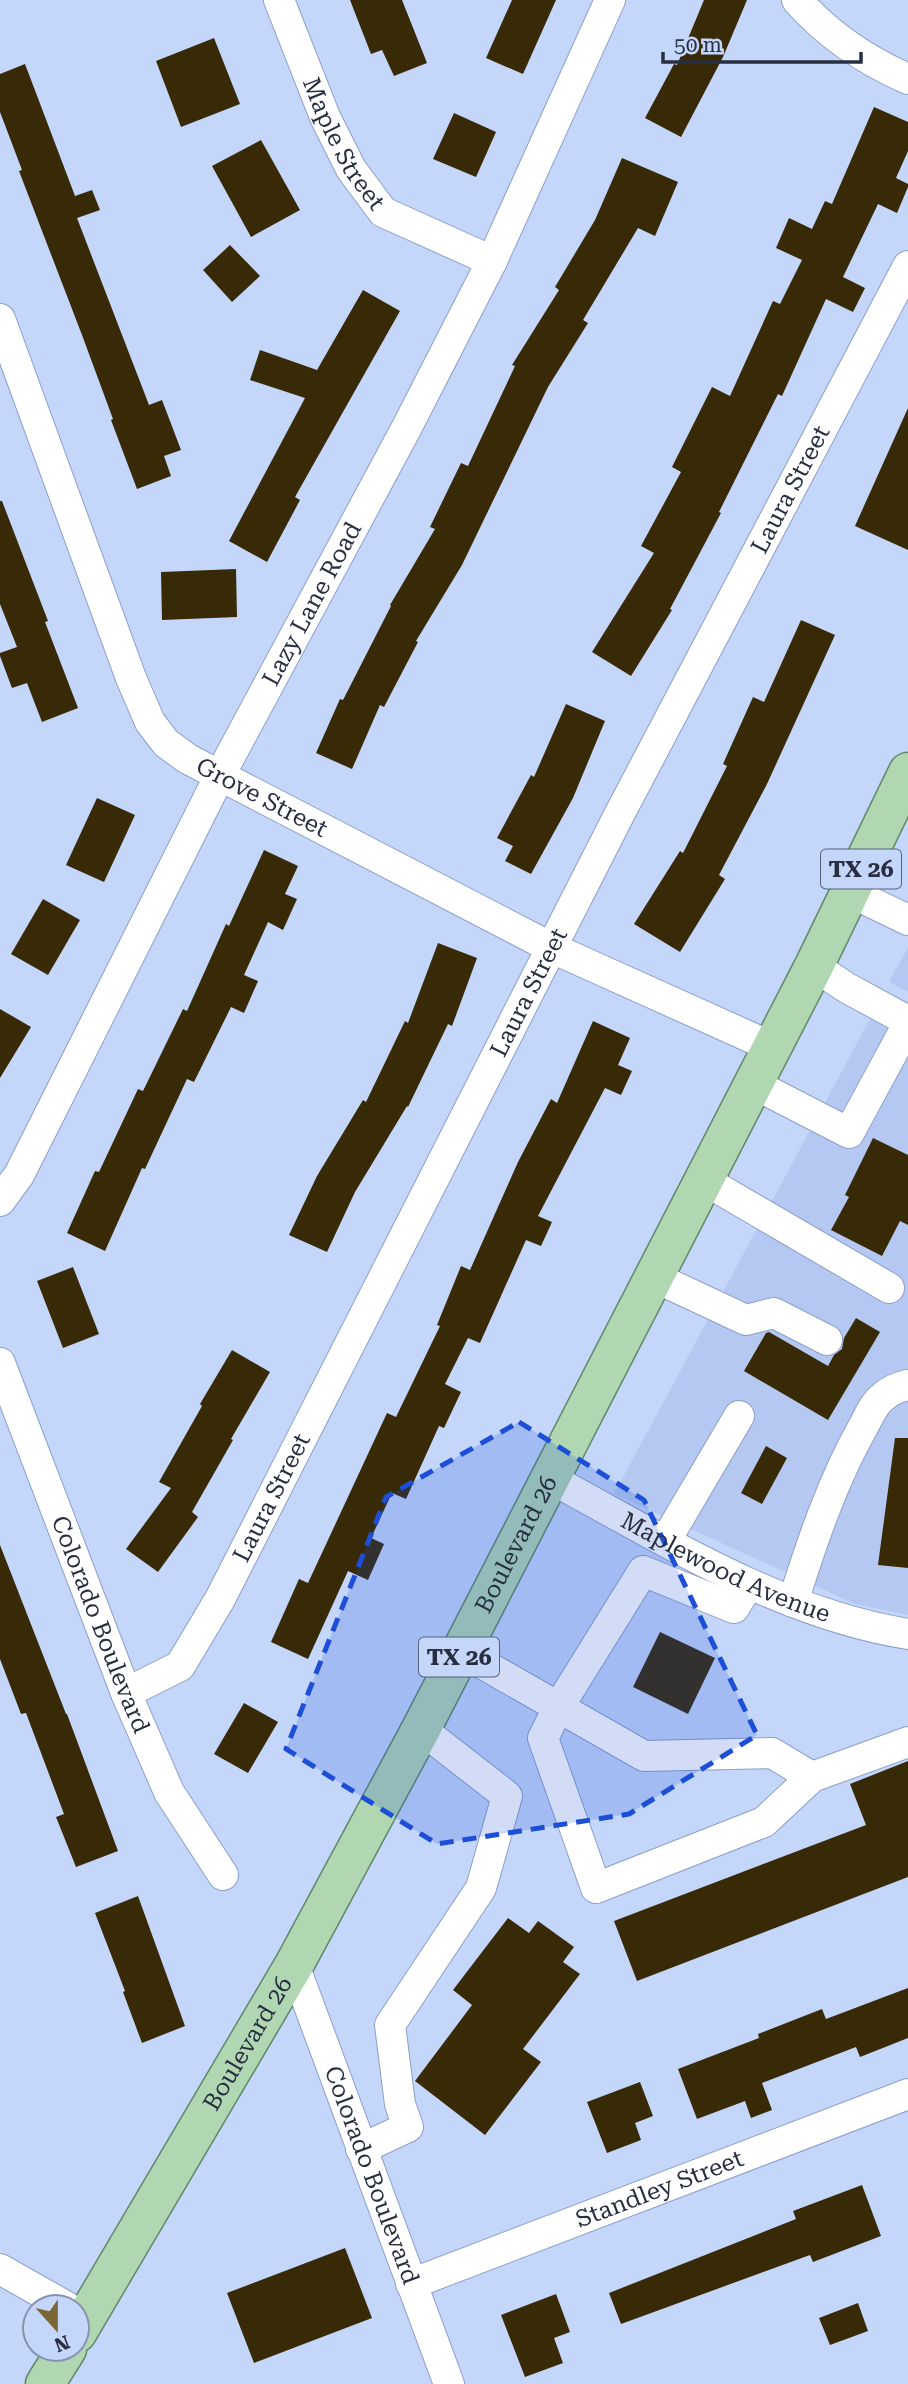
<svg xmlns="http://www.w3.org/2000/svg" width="908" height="2384" font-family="'Roboto Serif',serif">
<rect width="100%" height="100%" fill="#c5d6fb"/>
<path fill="#b5c8f1" d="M908,947V992L889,982Z
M870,1019L908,1039V1615L855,1604L614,1494Z"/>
<path fill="#382a06" d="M350,0H402L427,63L394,76L382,50L371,54Z
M512,0H556L523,74L486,58Z
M704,0H747L723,57L681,137L645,118L674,64L677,65Z
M214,38L240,104L181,127L156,61Z
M25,64L75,196L92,190L100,210L77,218L149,405L162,400L181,450L164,456L171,476L137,489L111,420L113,419L82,335L19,171L22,170L0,112V74Z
M874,107L908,122V151L896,178L908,184V187L897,213L878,204L843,277L865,288L853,312L826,299L782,396L778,394L719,512L721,513L670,609L672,610L631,676L592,652L654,553L641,546L681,472L672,467L712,387L730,396L773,301L780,304L802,260L776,248L789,218L812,229L825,201L832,204Z
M454,113L496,132L476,177L433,159Z
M261,140L300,210L251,237L212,166Z
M622,158L678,182L655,236L638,228L583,320L588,323L548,387L462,565L416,641L418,642L384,707L380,705L352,769L316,753L340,699L343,700L391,606L390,605L435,529L430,527L461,463L468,466L515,366L512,365L559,290L555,287L595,220Z
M230,245L260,276L232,302L203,270Z
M363,290L400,311L295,497L300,500L267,562L229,541L305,398L250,380L260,350L317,370Z
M908,408V550L855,526Z
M0,501H2L48,621L45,622L78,708L42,722L27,683L12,688L0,656V653L17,647L0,604Z
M236,569L237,617L162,620L161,572Z
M801,620L835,635L767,784L719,875L725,879L680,952L634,924L680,851L683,853L727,766L723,764L753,697L764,702Z
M566,704L605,721L573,798L531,874L505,861L513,846L497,838L531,775L534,777Z
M97,798L135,815L104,882L66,865Z
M264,850L298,866L285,894L297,899L283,930L268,922L244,975L258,981L244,1013L231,1007L194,1082L187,1079L145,1169L142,1168L105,1251L67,1233L95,1171L99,1172L138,1089L143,1091L183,1009L187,1011L226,924L229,926Z
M43,899L80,920L48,975L11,954Z
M438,943L477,958L452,1026L448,1024L408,1107L407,1106L355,1192L327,1252L289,1235L317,1176L363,1100L366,1102L405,1021L408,1023Z
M0,1009L31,1027L0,1078Z
M593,1021L630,1038L618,1065L632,1071L621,1095L605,1088L538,1216L552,1222L541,1246L526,1240L480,1343L468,1338L445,1384L461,1392L444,1428L439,1426L406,1499L392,1493L371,1538L384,1544L368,1580L348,1571L308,1659L271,1642L299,1579L308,1583L387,1413L396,1417L440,1326L437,1325L461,1266L470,1270L518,1162L551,1099L557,1103Z
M873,1138L908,1155V1225L900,1221L882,1256L831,1230L849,1197L845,1195Z
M73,1267L99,1334L63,1348L37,1281Z
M856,1318L880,1332L828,1420L744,1371L766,1333L769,1332L828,1366L834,1355L842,1349L844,1338Z
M232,1350L270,1372L231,1439L233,1440L192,1512L198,1517L158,1572L126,1549L171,1488L159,1482L202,1406L200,1404Z
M895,1438H908V1568L878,1565Z
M766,1446L787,1458L762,1504L741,1493Z
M0,1545L66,1714H67L118,1851L76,1867L56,1817L64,1814L26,1713L21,1714L0,1659Z
M660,1632L715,1658L688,1714L633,1687Z
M244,1703L278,1722L248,1773L214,1754Z
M908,1761V1877L637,1981L614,1921L866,1825L850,1784Z
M138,1896L185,2026L142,2043L123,1992L125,1991L95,1913Z
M508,1918L529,1933L538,1921L574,1947L563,1962L580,1974L523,2049L541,2062L485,2135L415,2081L472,2005L453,1990Z
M908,1988V2038L860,2057L856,2047L762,2083L772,2110L751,2118L745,2101L697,2119L678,2069L759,2038L758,2034L822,2009L826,2019Z
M640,2082L653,2116L635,2123L641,2140L607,2153L587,2102Z
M862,2185L881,2236L813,2262L810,2255L621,2324L609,2293L796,2219L793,2211Z
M345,2248L372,2318L254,2363L227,2293Z
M556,2294L570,2332L554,2338L563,2363L525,2377L501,2315Z
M858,2303L868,2331L830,2345L819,2318Z"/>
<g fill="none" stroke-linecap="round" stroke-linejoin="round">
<g stroke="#8b9fca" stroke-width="32">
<g id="minor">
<path id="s1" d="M279,0L325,117L351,169L383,212L492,261"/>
<path d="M797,0C827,34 867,61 908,79"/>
<path id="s2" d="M0,319L131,678L150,722L166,743L188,759L552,948L772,1047"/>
<path d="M858,896L908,920"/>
<path d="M814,966L847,988L908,1021"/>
<path d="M754,1084L849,1133L908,1024"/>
<path d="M704,1180L889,1288"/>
<path id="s3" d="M0,1201L19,1175L220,775L407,427L492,261L610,0"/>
<path d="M654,1277L746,1320L774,1313L827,1340"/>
<path id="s4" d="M0,1363L126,1693L169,1792L223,1875"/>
<path id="s5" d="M551,1479C665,1540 778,1613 908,1634"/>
<path d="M666,1540L739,1416"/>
<path d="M749,1584L734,1608L643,1571L558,1708L543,1738L596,1888L764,1822L812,1777L908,1742"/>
<path d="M793,1602C812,1542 832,1482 863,1427C869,1416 874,1403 884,1396C891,1390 899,1387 908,1385"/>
<path d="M462,1652L644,1756L772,1753L812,1777"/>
<path id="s6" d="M126,1693L180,1666L220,1599L619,815L908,266"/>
<path id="s7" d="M294,1965L449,2384"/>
<path d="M361,2149L408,2127L400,2104L390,2025L481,1888L507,1796L421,1729"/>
<path d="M0,2269L67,2307"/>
<path id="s8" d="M411,2284L908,2094"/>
</g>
</g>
<g stroke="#5f8969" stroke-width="41">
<g id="major">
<path id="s9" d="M77,2333L294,1965L421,1729L814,966L908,772"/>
<path d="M45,2384L67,2349"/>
</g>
</g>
<use href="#minor" stroke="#fff" stroke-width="30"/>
<use href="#major" stroke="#b0d6b2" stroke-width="38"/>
</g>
<path fill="#1d4ed8" fill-opacity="0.2" stroke="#1d4ed8" stroke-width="5" stroke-dasharray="14 9" stroke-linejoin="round" d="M519,1422L644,1500L757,1735L629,1814L437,1844L286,1749L386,1497Z"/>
<g text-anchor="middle" stroke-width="7" stroke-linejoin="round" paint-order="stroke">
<g fill="#c5d6fb" stroke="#576179" stroke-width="2">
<rect x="821" y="849.5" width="80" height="39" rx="5"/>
<rect x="419" y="1637.5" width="80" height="39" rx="5"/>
</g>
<g font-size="23" font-weight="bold" fill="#282f41">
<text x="861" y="877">TX 26</text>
<text x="459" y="1665">TX 26</text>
</g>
<g font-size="24" fill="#282f41" stroke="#c5d6fb">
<text dy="8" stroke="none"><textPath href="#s1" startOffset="158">Maple Street</textPath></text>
<text dy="8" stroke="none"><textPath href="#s6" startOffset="1386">Laura Street</textPath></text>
<text dy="8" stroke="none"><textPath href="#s3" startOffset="674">Lazy Lane Road</textPath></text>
<text dy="8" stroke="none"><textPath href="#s2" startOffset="567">Grove Street</textPath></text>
<text dy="8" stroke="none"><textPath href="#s6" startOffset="819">Laura Street</textPath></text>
<text dy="8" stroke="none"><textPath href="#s6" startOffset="252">Laura Street</textPath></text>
<text dy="8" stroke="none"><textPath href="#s9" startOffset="903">Boulevard 26</textPath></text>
<text dy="8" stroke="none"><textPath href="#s5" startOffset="196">Maplewood Avenue</textPath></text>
<text dy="8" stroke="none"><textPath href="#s4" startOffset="280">Colorado Boulevard</textPath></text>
<text dy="8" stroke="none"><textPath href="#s9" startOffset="336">Boulevard 26</textPath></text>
<text dy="8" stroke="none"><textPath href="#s7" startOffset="224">Colorado Boulevard</textPath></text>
<text dy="8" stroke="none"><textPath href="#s8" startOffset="266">Standley Street</textPath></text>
</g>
</g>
<g transform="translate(56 2328) rotate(159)"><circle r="33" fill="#c5d6fb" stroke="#8693b1" stroke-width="2"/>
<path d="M0-5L12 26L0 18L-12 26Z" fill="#7b6635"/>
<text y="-10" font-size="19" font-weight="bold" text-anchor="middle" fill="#282f41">N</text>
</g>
<path d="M663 52v10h198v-10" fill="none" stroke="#282f41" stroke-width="3.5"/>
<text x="674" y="52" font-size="21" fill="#282f41" stroke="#c5d6fb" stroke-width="5" paint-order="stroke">50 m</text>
</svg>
